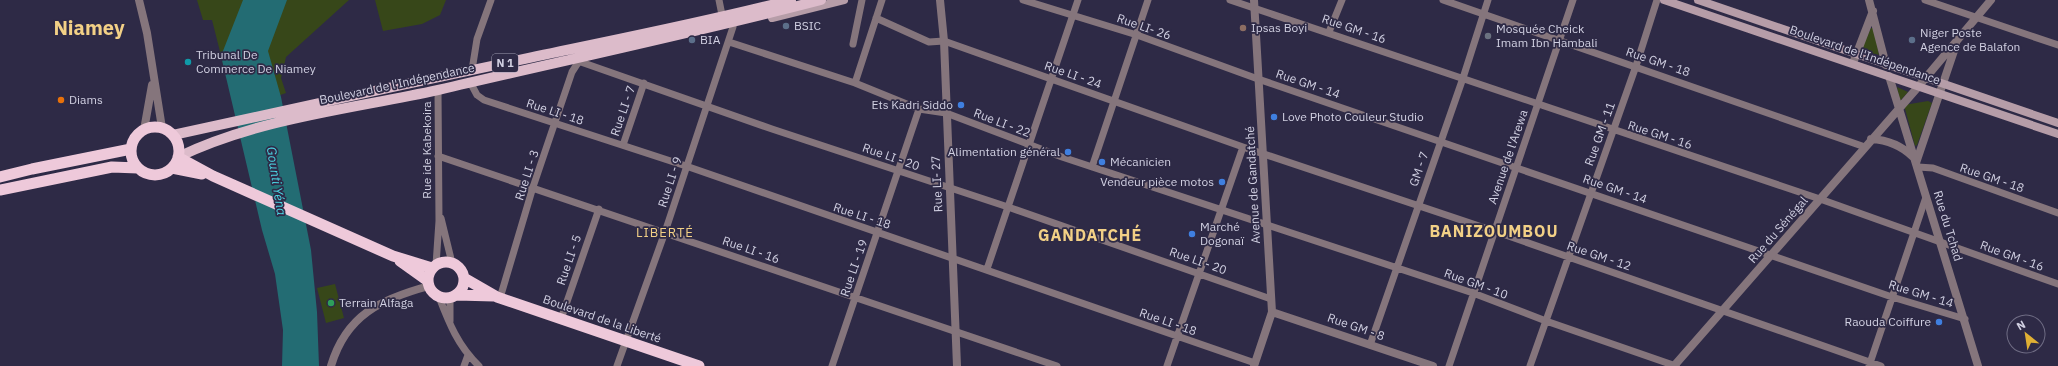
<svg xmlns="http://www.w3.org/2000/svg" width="2058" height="366" font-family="'IBM Plex Sans',sans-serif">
<rect width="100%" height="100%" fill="#2e2a46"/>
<path fill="#374719" d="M197,0H349L286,57L281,78L286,93L235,111L212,20H203Z
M375,0H446L440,15L422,24L383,31Z
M1871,28H1874L1879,55L1861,50Z
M1897,87L1908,92L1900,101Z
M1928,101L1932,103L1917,145L1915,146L1904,105Z
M335,284L344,318L326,323L317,288Z"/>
<path fill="#236c73" d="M243,0H287L268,51L281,97L311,250L317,312L319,366H282L283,330L275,274L262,230L221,56Z"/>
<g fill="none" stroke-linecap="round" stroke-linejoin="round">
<path stroke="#85757c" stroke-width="7" d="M719,0L722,15
M1023,0L1137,35L1258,79L1892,297L1965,319
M1230,0L1820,199L2058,284
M1443,0L1865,147
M1925,0L2058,45
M876,18L929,42L944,41L1243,147L1494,231L1881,366
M1329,32L1342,0
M729,42L855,83L919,109L946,113L1062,157L1473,293L1546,321L1676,366
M853,44L862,0
M578,61L772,129L1008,207L1271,299
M472,70L477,39L491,0
M470,82L477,95L484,100L686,166L1255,363
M855,83L882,0
M623,145L644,83
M438,156L1057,366
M1092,167L1148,0
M1918,167L1933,168L2058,213
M441,218L452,263
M436,265L439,221L438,90
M987,269L1078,0
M439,297C449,323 458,346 479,366
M450,298V321
M500,298L533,187L572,72L581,58
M561,319L599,209
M1370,345L1463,78L1488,0
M464,366L468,355
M617,366L665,232L733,27
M832,366L919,109
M1167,366L1243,147
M1449,366L1573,0
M1530,366L1636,66L1657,0
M1869,366L1926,197"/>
<path stroke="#85757c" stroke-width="8" d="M139,0L147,33L162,128
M940,0L944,41L957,366
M1869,0L1886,65
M1853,63L1873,11
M1889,76L1978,366
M144,130L152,85
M1871,139C1888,140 1901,145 1913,157
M1916,163L1956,45
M1272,312L1433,366
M331,366C346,315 381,299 429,286
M1254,366L1272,312L1254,0
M1674,366L1918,87L1991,0"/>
<path stroke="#b69da8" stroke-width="8" d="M1664,0L2058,134
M1698,0L2058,123
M772,18L844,0"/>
<path stroke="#dcbbca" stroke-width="10" d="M173,135C289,109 407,84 524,59C613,40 702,23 791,0
M178,157C259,118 351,109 438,90C566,60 694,33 821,0"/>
<path stroke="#eec9da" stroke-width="11" d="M131 151a24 24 0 1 1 48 0a24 24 0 1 1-48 0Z
M178,157L213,176L393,256L432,268
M172,168L202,174
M0,177L32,169L131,149
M0,190L112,167L138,168
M400,261L428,281
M428 280a18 18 0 1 1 36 0a18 18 0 1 1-36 0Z
M464,278L497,297L699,366
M457,295L494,296"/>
</g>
<g fill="#5c6f8a" stroke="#2e2a46" stroke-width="1.5">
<circle cx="786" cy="26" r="4"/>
<circle cx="692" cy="40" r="4"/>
<circle cx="1912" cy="40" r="4"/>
</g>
<circle fill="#8d6e63" stroke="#2e2a46" stroke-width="1.5" cx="1243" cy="28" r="4"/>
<circle fill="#6b7280" stroke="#2e2a46" stroke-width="1.5" cx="1488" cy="36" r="4"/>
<circle fill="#0f9aa8" stroke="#2e2a46" stroke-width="1.5" cx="188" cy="62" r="4"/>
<circle fill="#e8710a" stroke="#2e2a46" stroke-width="1.5" cx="61" cy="100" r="4"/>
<g fill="#3f7fe0" stroke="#2e2a46" stroke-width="1.5">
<circle cx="961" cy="105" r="4"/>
<circle cx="1274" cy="117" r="4"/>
<circle cx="1068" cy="152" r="4"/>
<circle cx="1102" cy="162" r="4"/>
<circle cx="1222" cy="182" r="4"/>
<circle cx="1192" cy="234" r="4"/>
<circle cx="1939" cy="322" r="4"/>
</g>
<circle fill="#2e9e5b" stroke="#2e2a46" stroke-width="1.5" cx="331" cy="303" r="4"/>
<g text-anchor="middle" stroke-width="3.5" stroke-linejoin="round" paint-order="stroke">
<rect fill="#2e2a46" stroke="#a09eb3" stroke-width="1" x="492" y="54" width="26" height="18" rx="3"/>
<g font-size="11" font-weight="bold" fill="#d1d0e2">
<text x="505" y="67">N 1</text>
</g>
<g font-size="12" fill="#d1d0e2" stroke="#2e2a46" text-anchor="start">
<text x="794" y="30">BSIC</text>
<text x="1251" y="32">Ipsas Boyi</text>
<text x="1496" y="33">Mosquée Cheick<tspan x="1496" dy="14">Imam Ibn Hambali</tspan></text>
<text x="1920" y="37">Niger Poste<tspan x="1920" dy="14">Agence de Balafon</tspan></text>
<text x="700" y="44">BIA</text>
<text x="196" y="59">Tribunal De<tspan x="196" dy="14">Commerce De Niamey</tspan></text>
<text x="69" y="104">Diams</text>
<text x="953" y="109" text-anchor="end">Ets Kadri Siddo</text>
<text x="1282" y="121">Love Photo Couleur Studio</text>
<text x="1060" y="156" text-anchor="end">Alimentation général</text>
<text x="1110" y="166">Mécanicien</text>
<text x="1214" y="186" text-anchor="end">Vendeur pièce motos</text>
<text x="1200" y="231">Marché<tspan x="1200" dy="14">Dogonaï</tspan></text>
<text x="339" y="307">Terrain Alfaga</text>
<text x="1931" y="326" text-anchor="end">Raouda Coiffure</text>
</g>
<g font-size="12" fill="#d1d0e2" stroke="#2e2a46">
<text transform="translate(1144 27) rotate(19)" y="4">Rue LI- 26</text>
<text transform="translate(1354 29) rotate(19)" y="4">Rue GM - 16</text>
<text transform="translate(1865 55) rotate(19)" y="4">Boulevard de l'Indépendance</text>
<text transform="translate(1658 62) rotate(19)" y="4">Rue GM - 18</text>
<text transform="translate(1073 75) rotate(19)" y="4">Rue LI - 24</text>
<text transform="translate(397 84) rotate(-12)" y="4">Boulevard de l'Indépendance</text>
<text transform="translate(1308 84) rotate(19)" y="4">Rue GM - 14</text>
<text transform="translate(623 111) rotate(-71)" y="4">Rue LI - 7</text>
<text transform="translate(555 112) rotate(18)" y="4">Rue LI - 18</text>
<text transform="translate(1002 123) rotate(21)" y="4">Rue LI - 22</text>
<text transform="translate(1600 134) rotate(-70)" y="4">Rue GM - 11</text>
<text transform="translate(1660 135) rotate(18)" y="4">Rue GM - 16</text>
<text transform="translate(427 150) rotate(-90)" y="4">Rue ide Kabekoira</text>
<text transform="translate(891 157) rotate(19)" y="4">Rue LI - 20</text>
<text transform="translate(1508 157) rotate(-71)" y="4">Avenue de l'Arewa</text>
<text transform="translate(1419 169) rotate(-71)" y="4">GM - 7</text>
<text transform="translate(527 175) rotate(-72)" y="4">Rue LI - 3</text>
<text transform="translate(1992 178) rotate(19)" y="4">Rue GM - 18</text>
<text transform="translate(670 182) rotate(-72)" y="4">Rue LI - 9</text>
<text transform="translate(937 184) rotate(-93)" y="4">Rue LI- 27</text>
<text transform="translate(1253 185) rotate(-93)" y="4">Avenue de Gandatché</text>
<text transform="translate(1615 189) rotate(19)" y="4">Rue GM - 14</text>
<text transform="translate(862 216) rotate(18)" y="4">Rue LI - 18</text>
<text transform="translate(1948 226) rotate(73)" y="4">Rue du Tchad</text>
<text transform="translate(1778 230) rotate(-49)" y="4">Rue du Sénégal</text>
<text transform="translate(751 250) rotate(19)" y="4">Rue LI - 16</text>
<text transform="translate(1599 256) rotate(19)" y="4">Rue GM - 12</text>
<text transform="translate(2012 256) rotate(20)" y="4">Rue GM - 16</text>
<text transform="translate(569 260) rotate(-71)" y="4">Rue LI - 5</text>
<text transform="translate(1198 261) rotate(19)" y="4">Rue LI - 20</text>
<text transform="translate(854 268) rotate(-71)" y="4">Rue LI - 19</text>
<text transform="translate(1476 284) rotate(20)" y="4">Rue GM - 10</text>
<text transform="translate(1921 294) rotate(17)" y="4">Rue GM - 14</text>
<text transform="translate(602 319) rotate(19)" y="4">Boulevard de la Liberté</text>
<text transform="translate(1168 322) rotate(19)" y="4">Rue LI - 18</text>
<text transform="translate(1356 327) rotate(19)" y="4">Rue GM - 8</text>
</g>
<g font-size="13" font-style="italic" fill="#4bd6e4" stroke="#2e2a46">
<text transform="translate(277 181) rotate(81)" y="5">Gounti Yéna</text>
</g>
<g font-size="13" letter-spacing="1" fill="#f2d086" stroke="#2e2a46">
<text x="665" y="237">LIBERTÉ</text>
</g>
<g font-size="16" font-weight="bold" letter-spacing="1" fill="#f2d086" stroke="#2e2a46">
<text x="1494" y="237">BANIZOUMBOU</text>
<text x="1090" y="241">GANDATCHÉ</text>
</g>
<g font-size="20" font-weight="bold" fill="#f2d086" stroke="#2e2a46">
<text x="89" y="35">Niamey</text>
</g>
</g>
<g transform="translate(2026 334) rotate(330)"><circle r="19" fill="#2e2a46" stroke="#6f6c84"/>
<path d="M0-3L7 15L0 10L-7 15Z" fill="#e0b034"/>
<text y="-6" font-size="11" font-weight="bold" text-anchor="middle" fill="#d1d0e2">N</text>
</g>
</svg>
